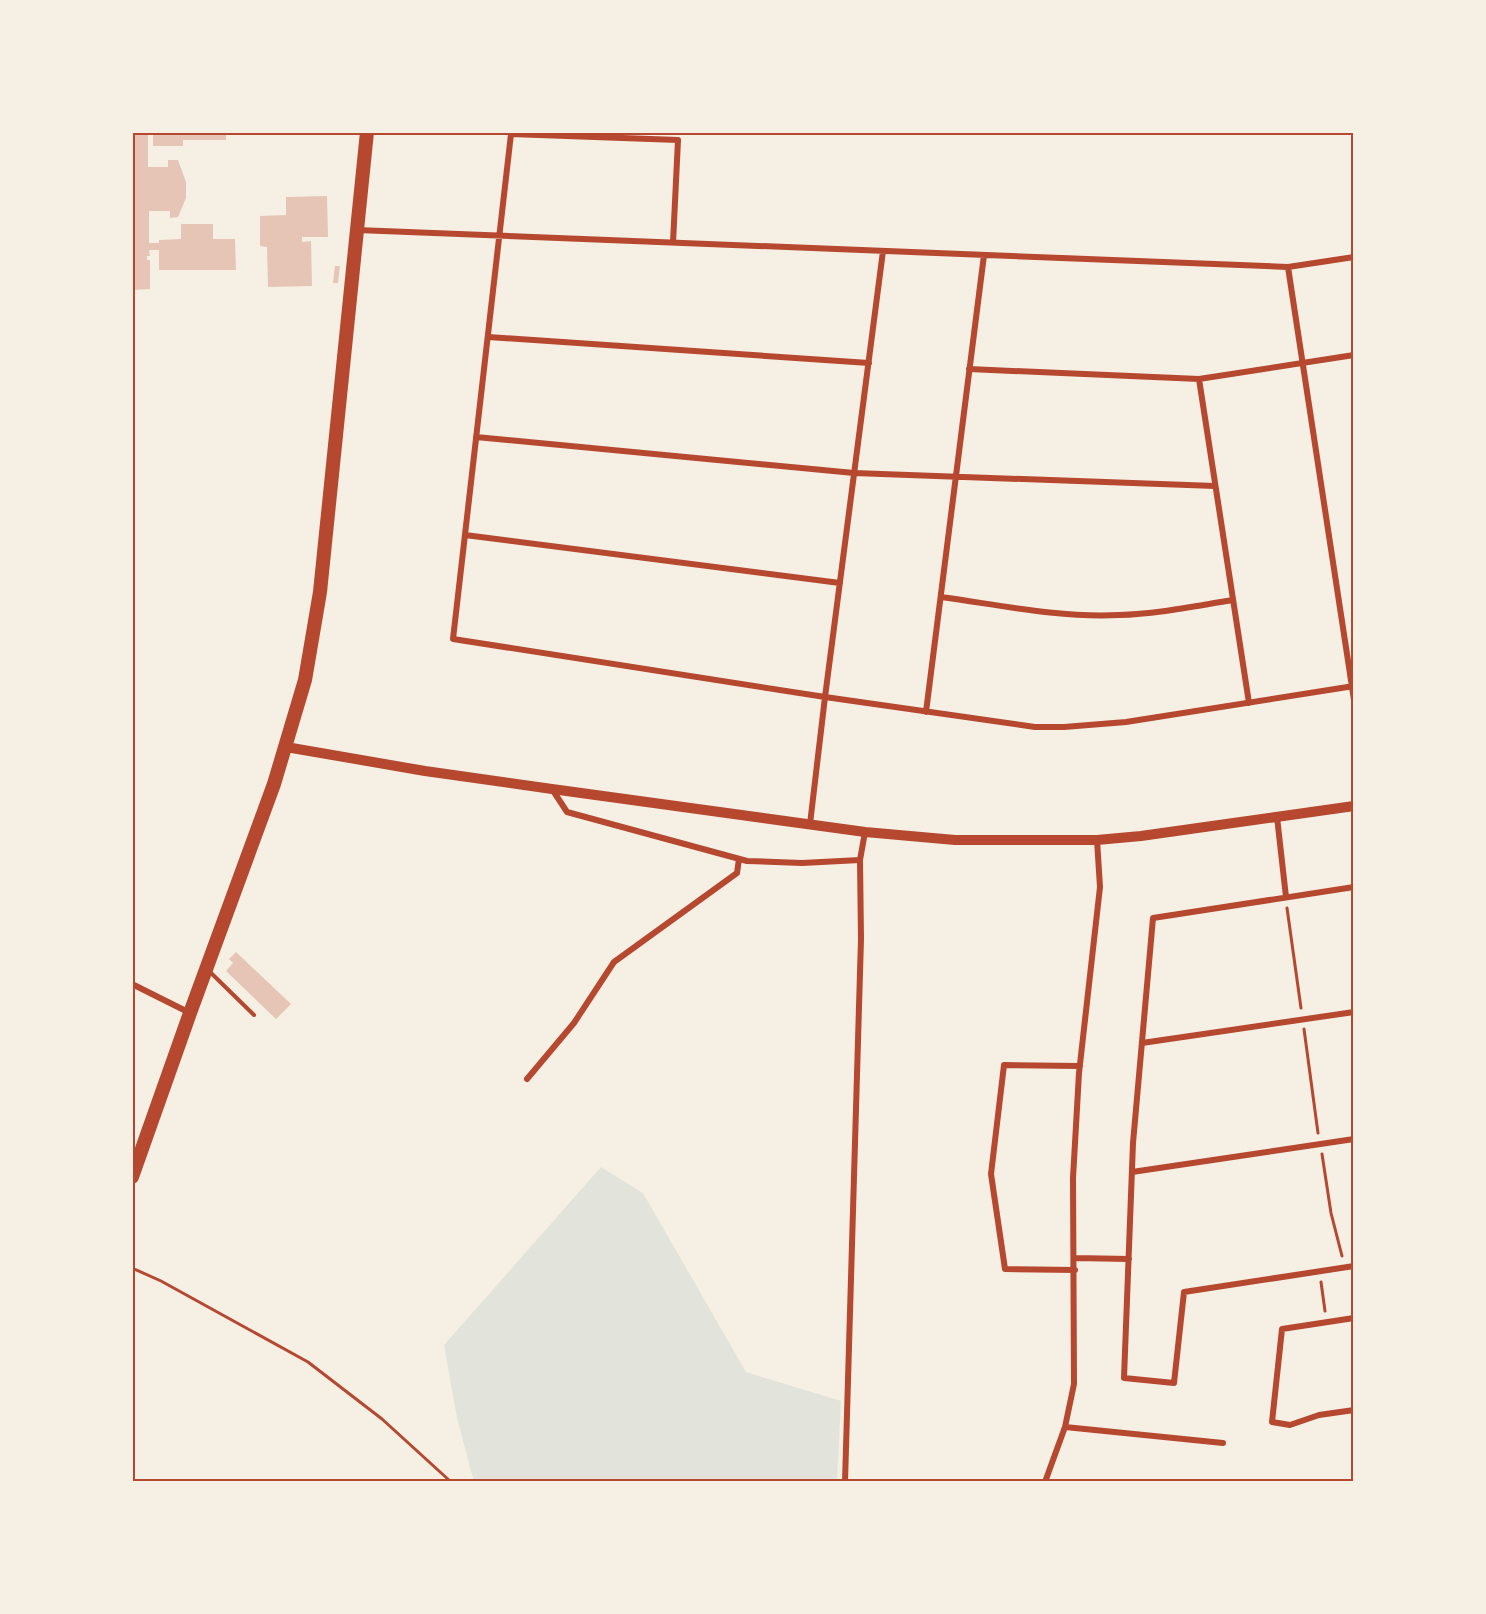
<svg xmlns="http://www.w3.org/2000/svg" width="1486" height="1614" font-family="'PT Sans Narrow',sans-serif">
<rect width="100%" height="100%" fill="#f6efe4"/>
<path fill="#e2e4dc" d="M601,1167L643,1193L746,1372L841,1401L837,1482H474L457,1418L444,1345Z"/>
<path fill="#e6c5b7" d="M132,132H148V167H168V160H178L186,182V198L178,217L170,218V211H149V243H159V240L181,239V224H213V239H235L236,270H159V250H149L150,256H147V260H150V289L132,290V260H134V256H133Z
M153,132H226V140H183V146H153Z
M327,196L328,237H302V242L311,241L312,286L268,287L267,247L260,246V216L286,215V197Z
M335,266H340L338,283H333Z
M236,952L291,1004L276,1019L226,971L233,963L229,959Z"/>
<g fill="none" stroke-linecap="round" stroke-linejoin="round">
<path stroke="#b5482f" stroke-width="3" d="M1287,908L1301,1008
M1304,1029L1318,1133
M1322,1154L1331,1213L1342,1256
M132,1268L161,1281L308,1362L382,1419L450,1481
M1321,1282L1325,1311"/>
<path stroke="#b5482f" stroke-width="4" d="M209,971L254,1015"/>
<path stroke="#b5482f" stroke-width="6" d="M357,230L1288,267L1354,257
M673,243L678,140L511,134L453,639L825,697L1035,727H1064L1126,722L1354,686
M1288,267L1354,700
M488,337L869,363
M969,369L1199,379L1354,355
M1199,379L1249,703
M476,437L854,473L1215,486
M465,535L840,583
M941,597C999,605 1060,618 1119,615C1157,614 1195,606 1233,600
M926,712L984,255
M552,789L567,812L747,861L802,863L860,860
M1277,817L1286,897
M810,824L825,697L883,251
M1097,840L1100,887L1079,1073L1073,1178L1074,1384L1065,1427L1223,1443
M1354,887L1153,918L1133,1143L1124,1378L1174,1383L1184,1292L1354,1266
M132,984L190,1013
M1142,1043L1354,1012
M527,1079L574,1023L614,962L737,873L739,859
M1132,1172L1354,1139
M1075,1258L1129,1259
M1075,1270L1005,1269L991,1174L1004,1065L1080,1066
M1354,1318L1282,1329L1272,1422L1290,1425L1319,1415L1354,1410
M845,1482L861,939L860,860L865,832
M1045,1482L1065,1427"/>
<path stroke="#b5482f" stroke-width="10" d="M286,747L425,771L552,789L865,832L955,840H1097L1141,836L1354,806"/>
<path stroke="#b5482f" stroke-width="14" d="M132,1177L190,1013L274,784L305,680L320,592L367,132"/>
</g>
<rect width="1486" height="1614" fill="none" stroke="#f6efe4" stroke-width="267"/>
<rect x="134" y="134" width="1218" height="1346" fill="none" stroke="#b5482f" stroke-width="2"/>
</svg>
